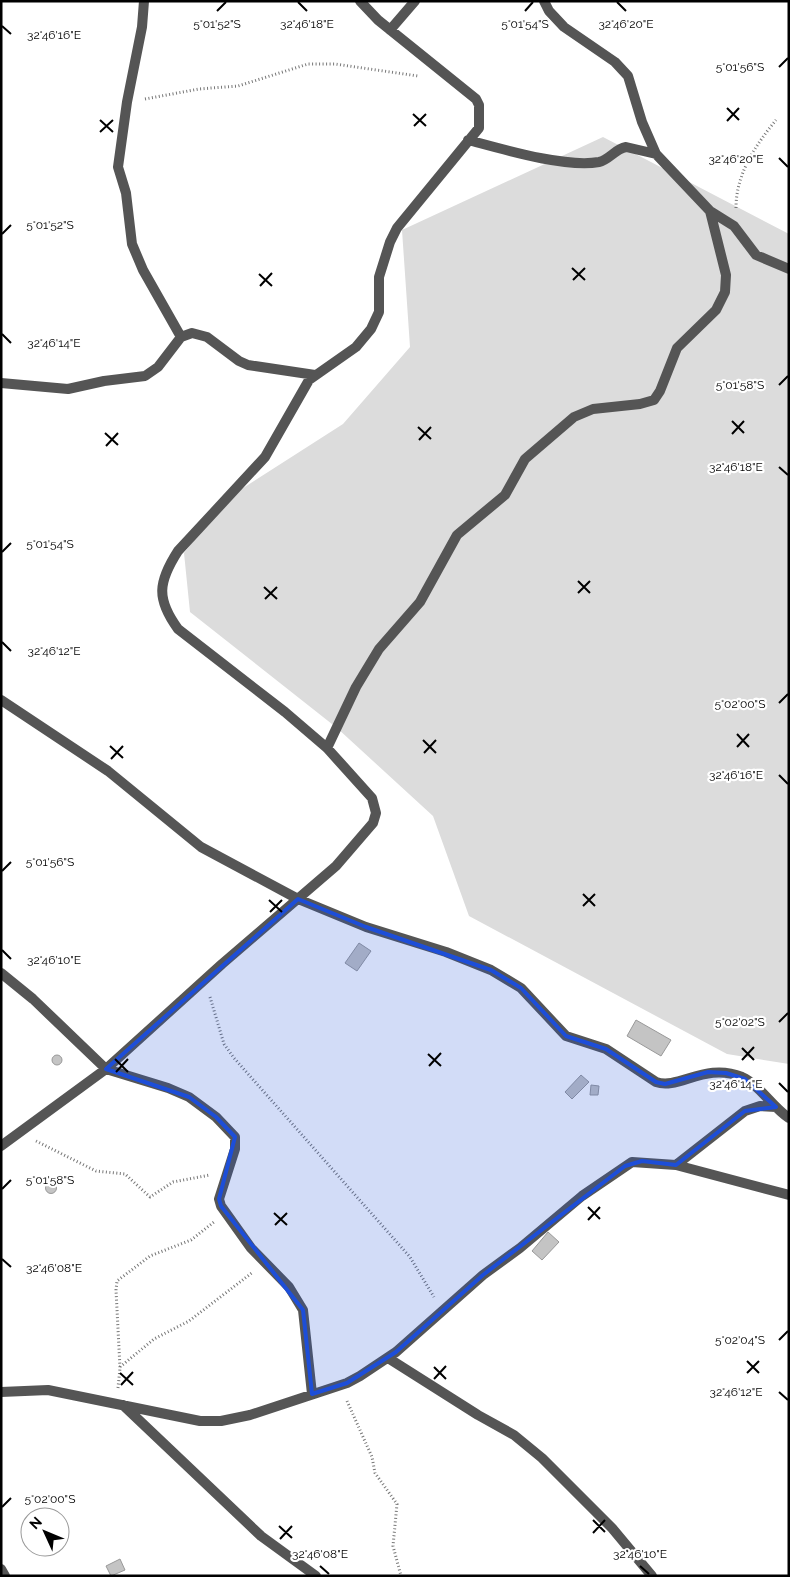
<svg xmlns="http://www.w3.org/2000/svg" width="790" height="1577" font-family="Raleway,sans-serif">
<rect width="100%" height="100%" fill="#fff"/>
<path fill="#dcdcdc" d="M603,137L789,234V1064L727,1054L469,916L433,816L337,728L190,612L184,553L229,497L343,424L410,347L402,230Z"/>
<path fill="#c4c4c4" stroke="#999" d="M359,943L371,951L357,971L345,963Z
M636,1020L671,1040L661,1056L627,1036Z
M52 1060a5 5 0 1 1 10 0a5 5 0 1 1-10 0Z
M581,1075L589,1082L572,1099L565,1092Z
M591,1085L599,1086L598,1095H590Z
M45.5 1188a5.5 5.5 0 1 1 11 0a5.5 5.5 0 1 1-11 0Z
M548,1232L559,1242L542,1260L532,1251Z
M120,1559L125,1570L111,1576L106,1566Z"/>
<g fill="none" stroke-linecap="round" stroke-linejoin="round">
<path stroke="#777" stroke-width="3" stroke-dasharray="1 2.5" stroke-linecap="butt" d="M145,99L199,89L238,86L308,64H335L418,76
M736,208C736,174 755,146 776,120
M210,997L224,1044L234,1058L410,1257L434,1297
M36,1141L96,1171L125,1174L150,1197L173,1182L210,1175
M120,1367L154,1339L189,1321L253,1272
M118,1388L120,1368L116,1290L117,1281L150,1256L191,1240L214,1222
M347,1401L372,1457L375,1473L397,1504L393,1546L401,1576"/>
<path stroke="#555" stroke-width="10" d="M144,1L142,27L127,102L118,167L126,193L132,244L143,270L181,337
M390,30L415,1
M468,140C502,149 565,168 599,162C609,160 615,149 626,147L656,154
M710,211L734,226L756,255L789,269
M1,383L68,389L104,381L145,376L158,367L181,337L192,333L207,337L239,361L248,365L315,375
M1,700L108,771L201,847L298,899L366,927L446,952L491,970L521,988L566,1036L606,1049L656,1082C679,1090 705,1062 742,1077C760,1085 772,1107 789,1118
M327,748L356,687L379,649L420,602L457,535L505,495L525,459L574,417L593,409L640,404L654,400L660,391L677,348L716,310L725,292L726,275L710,211L656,154L642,122L628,76L615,62L564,27L549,11L544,1
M1,973L33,999L106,1069L168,1088L189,1097L216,1117L235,1137V1149L219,1199L221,1206L251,1248L289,1287L303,1310L312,1394
M1,1146L106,1069L222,964L336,866L373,823L376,813L372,798L327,748L285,712L178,629C156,599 158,582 178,551L265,457L309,380L356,347L371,329L379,312V277L390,242L397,228L479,128V105L476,99L378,20L360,1
M676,1165L745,1111L760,1106L776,1107
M388,1358L478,1415L514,1435L542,1458L612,1528L652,1576
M1,1392L48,1390L200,1421H221L250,1415L347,1383L360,1376L396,1352L483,1275L520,1248L582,1196L632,1162L676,1165L789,1195
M123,1405L261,1536L316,1576
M1,1569L5,1576"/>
</g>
<path fill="#1d4ed8" fill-opacity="0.2" stroke="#1d4ed8" stroke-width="4" stroke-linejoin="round" d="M298,899L366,927L491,970L521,988L566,1036L606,1049L656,1082L665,1084L708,1072L726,1073L745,1079L776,1107L745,1111L676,1165L642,1161L625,1166L483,1275L396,1352L347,1383L312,1394L303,1310L221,1206L219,1199L235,1137L216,1117L189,1097L106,1069Z"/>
<path fill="none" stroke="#000" stroke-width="2" d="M298,2L307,11M617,2L626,11M217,11L226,2M525,11L533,2M2,26L11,34M779,67L788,58M727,108L739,120M413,114L426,126M100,120L113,132M727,121L739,108M414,126L426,114M100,132L113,120M779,158L788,167M2,234L11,225M572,268L585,280M259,274L272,286M573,280L585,268M260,286L272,273M2,334L11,343M779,385L788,376M732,421L744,433M418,427L431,439M105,433L118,445M732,434L744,421M419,440L431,427M106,446L118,433M779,467L788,475M2,552L11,543M578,581L590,593M264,587L277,599M578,593L590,581M265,599L277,587M2,642L11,651M779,703L788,694M737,734L749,747M423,740L436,753M110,746L123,758M737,747L749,734M424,753L436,740M111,759L123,746M779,775L788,784M2,871L11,862M583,894L595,906M269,900L282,912M583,906L595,894M270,912L282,900M2,950L11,959M779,1022L788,1013M742,1048L754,1060M428,1054L441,1066M115,1059L128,1072M742,1060L754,1047M429,1066L441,1053M116,1072L128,1059M779,1083L788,1092M2,1189L11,1180M588,1207L600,1219M274,1213L287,1225M588,1220L600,1207M275,1225L287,1213M2,1259L11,1267M779,1340L788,1331M747,1361L759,1373M434,1367L446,1379M120,1373L133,1385M747,1373L759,1361M434,1379L446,1366M121,1385L133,1372M779,1392L788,1400M2,1507L11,1498M593,1520L605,1532M279,1526L292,1538M593,1533L605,1520M280,1539L292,1526M320,1566L329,1574M640,1566L649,1574"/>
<g font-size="12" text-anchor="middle" fill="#000" stroke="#fff" stroke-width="4.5" stroke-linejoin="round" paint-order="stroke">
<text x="307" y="28">32°46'18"E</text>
<text x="626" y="28">32°46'20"E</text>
<text x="217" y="28">5°01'52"S</text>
<text x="525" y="28">5°01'54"S</text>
<text x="54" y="39">32°46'16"E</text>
<text x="740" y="71">5°01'56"S</text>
<text x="736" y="163">32°46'20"E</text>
<text x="50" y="229">5°01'52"S</text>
<text x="54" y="347">32°46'14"E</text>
<text x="740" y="389">5°01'58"S</text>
<text x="736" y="471">32°46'18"E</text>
<text x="50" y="548">5°01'54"S</text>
<text x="54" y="655">32°46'12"E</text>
<text x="740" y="708">5°02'00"S</text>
<text x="736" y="779">32°46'16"E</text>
<text x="50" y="866">5°01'56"S</text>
<text x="54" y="964">32°46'10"E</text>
<text x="740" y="1026">5°02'02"S</text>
<text x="736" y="1088">32°46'14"E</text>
<text x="50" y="1184">5°01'58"S</text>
<text x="54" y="1272">32°46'08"E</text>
<text x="740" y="1344">5°02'04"S</text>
<text x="736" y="1396">32°46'12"E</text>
<text x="50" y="1503">5°02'00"S</text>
<text x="320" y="1558">32°46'08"E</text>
<text x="640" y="1558">32°46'10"E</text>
</g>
<rect width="790" height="1577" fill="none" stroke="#000000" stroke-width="5"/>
<g transform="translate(45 1532) rotate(314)"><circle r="24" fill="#ffffff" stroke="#999999"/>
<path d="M0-4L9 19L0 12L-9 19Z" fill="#000000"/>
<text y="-8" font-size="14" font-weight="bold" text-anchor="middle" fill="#000000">N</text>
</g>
</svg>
